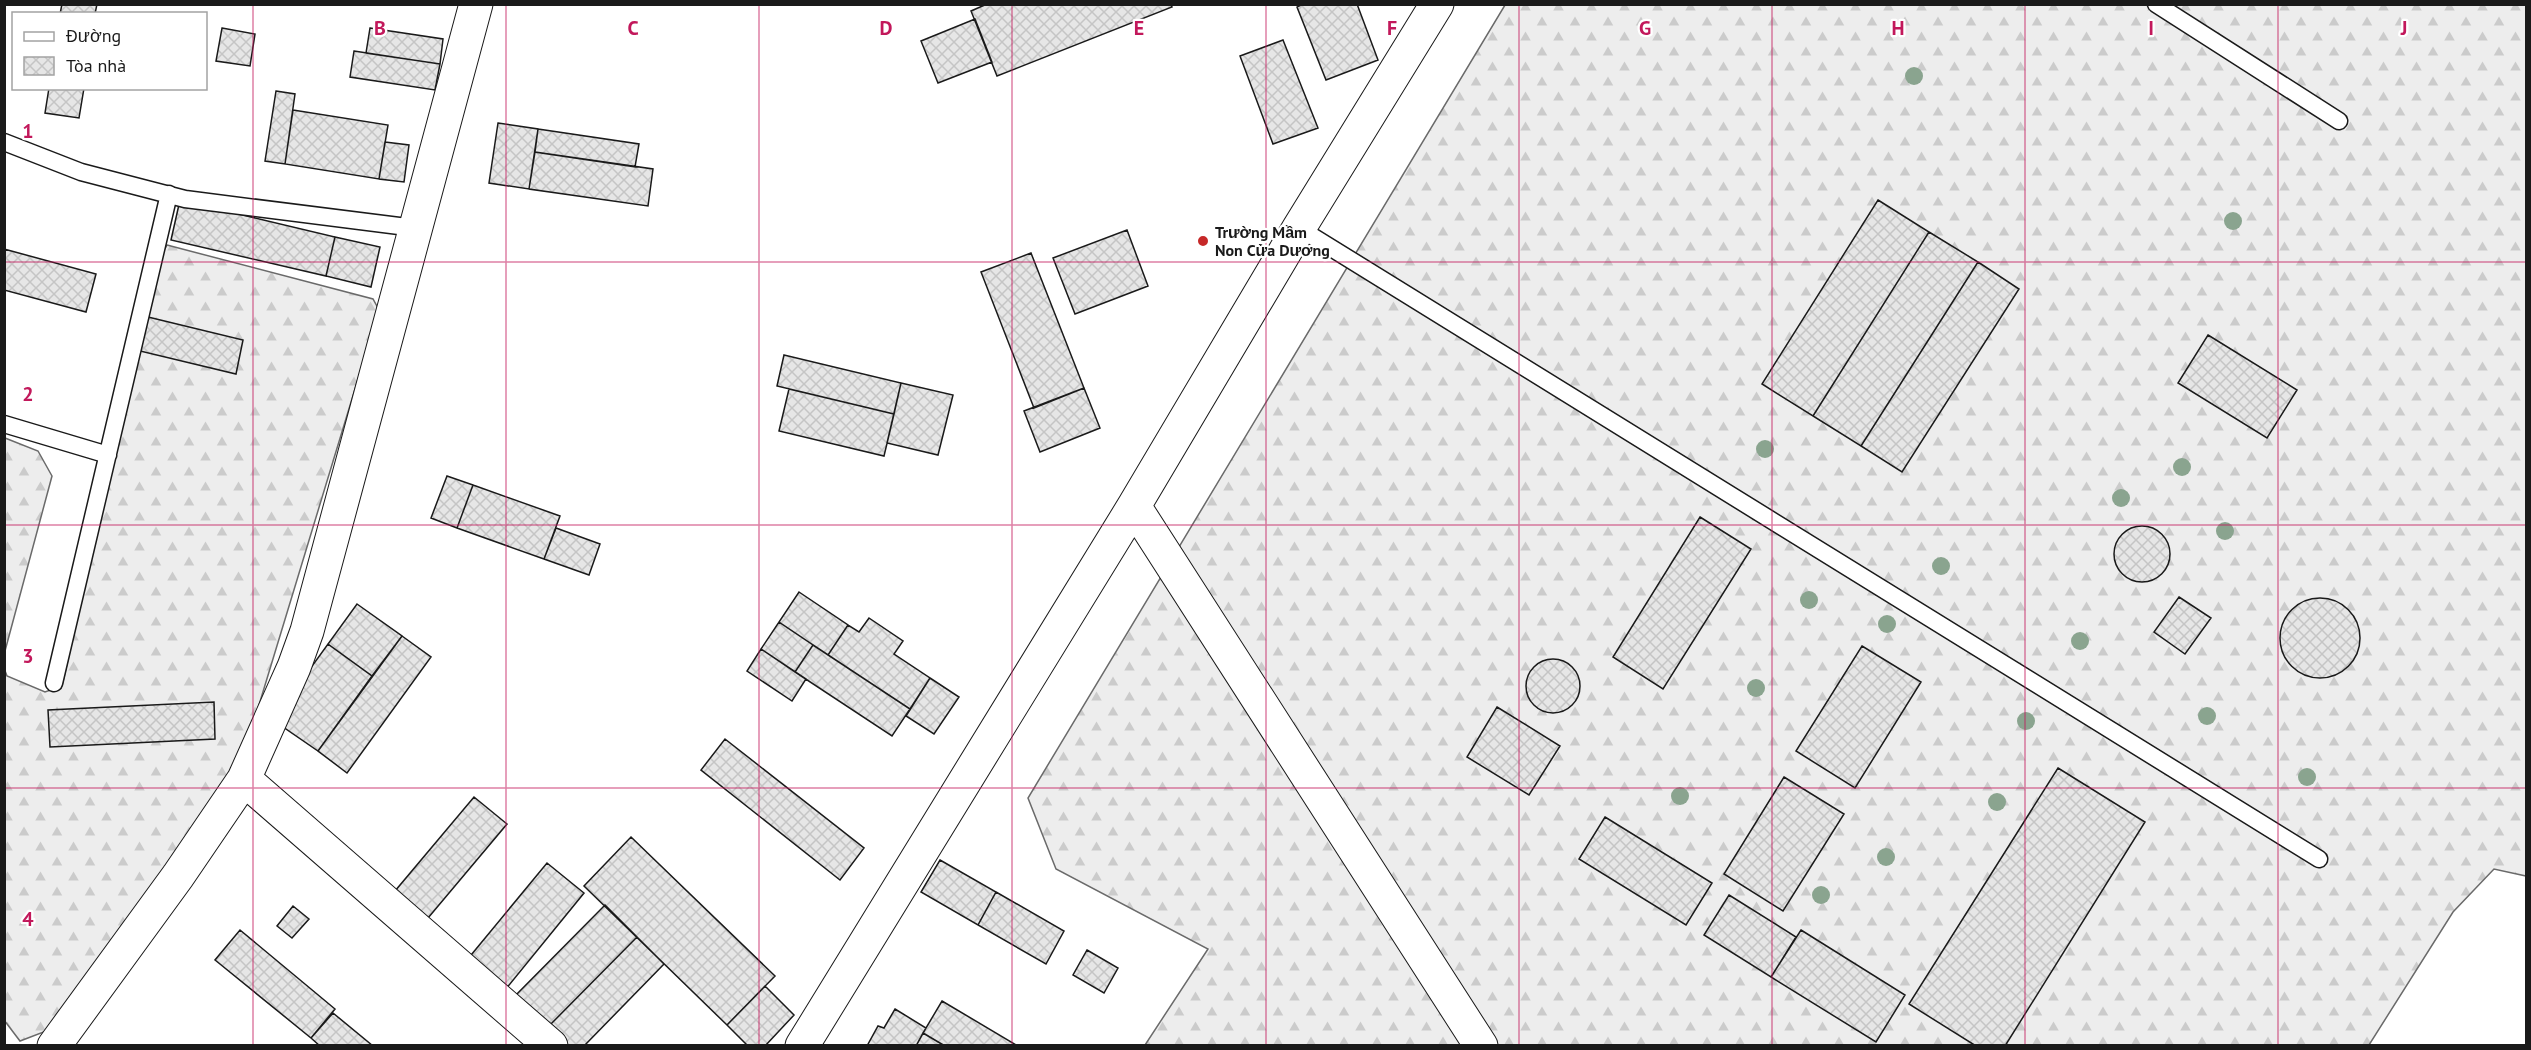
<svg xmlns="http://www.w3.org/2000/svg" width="2531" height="1050" font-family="'PT Sans',sans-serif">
<defs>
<pattern id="forest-firs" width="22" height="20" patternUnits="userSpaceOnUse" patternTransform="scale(1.5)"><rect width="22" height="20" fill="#ededed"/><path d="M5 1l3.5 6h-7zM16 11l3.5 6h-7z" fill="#cbcbcb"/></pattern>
<pattern id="building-cross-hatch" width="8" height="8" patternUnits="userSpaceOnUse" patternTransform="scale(1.5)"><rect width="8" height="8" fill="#e6e6e6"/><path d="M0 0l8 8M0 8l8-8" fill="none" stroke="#c5c5c5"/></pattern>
</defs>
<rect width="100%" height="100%" fill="#fff"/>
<path fill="url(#forest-firs)" stroke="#6a6a6a" stroke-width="1.5" d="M1505,5H2526V876L2494,869L2453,912L2369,1045H1145L1208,949L1056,869L1028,798Z
M167,245L373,299L379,310L238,774L49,1030L20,1041L4,1020V668L7,676L45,692L62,686L159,258Z
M5,438L38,451L52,476L5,651Z"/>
<path fill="url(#building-cross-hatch)" stroke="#1a1a1a" stroke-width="1.5" d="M62,4H97L95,14H60Z
M987,4H1170L1172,7L997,76L971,11Z
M1303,4H1357L1378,60L1326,80L1297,7Z
M975,19L992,62L938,83L921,41Z
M222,28L255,34L250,66L216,61Z
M370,28L443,39L440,64L366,53Z
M1283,40L1318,128L1273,144L1240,56Z
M354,51L440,64L435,90L350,77Z
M49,88H84L79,118L45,113Z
M276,91L295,94L285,164L265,161Z
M293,110L388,125L379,179L285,164Z
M498,123L538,129L529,189L489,183Z
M538,129L639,144L635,167L535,152Z
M385,142L409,145L404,182L379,179Z
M535,152L653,169L648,206L529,189Z
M180,200L335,237L326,276L171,240Z
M1878,200L1929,232L1813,416L1762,384Z
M1127,230L1148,286L1075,314L1053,258Z
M1929,232L1978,262L1861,446L1813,416Z
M335,237L380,247L371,287L326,276Z
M4,249L96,274L86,312L4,290Z
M1031,253L1084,388L1034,408L981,272Z
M1978,262L2019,289L1902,472L1861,446Z
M148,317L243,340L236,374L140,351Z
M2208,335L2297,390L2267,438L2178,383Z
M784,355L901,383L894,414L777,386Z
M901,383L953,395L938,455L887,443Z
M1084,388L1100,428L1040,452L1024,411Z
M789,389L894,414L884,456L779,431Z
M447,476L473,485L457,528L431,518Z
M473,485L560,516L544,559L457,528Z
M1700,517L1751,549L1663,689L1613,657Z
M2114 554a28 28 0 1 1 56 0a28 28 0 1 1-56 0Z
M556,528L600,544L589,575L544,559Z
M799,592L848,625L828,655L779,622Z
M2179,597L2211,618L2185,654L2154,632Z
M2280 638a40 40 0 1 1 80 0a40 40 0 1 1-80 0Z
M357,604L402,636L372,676L328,644Z
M869,618L903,641L894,654L930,678L910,709L828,655L848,625L859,632Z
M779,622L813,645L795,672L761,649Z
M402,636L431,657L347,773L318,751Z
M328,644L372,676L318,751L273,720Z
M813,645L910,709L892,736L795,672Z
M1862,646L1921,682L1855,788L1796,751Z
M761,649L806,679L792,701L747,671Z
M1526 686a27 27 0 1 1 54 0a27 27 0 1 1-54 0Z
M930,678L959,697L934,734L906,716Z
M214,702L215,739L50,747L48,710Z
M1497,707L1560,746L1529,795L1467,757Z
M725,739L864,848L840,880L701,770Z
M2058,768L2145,822L2005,1046H1976L1909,1004Z
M1784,777L1844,814L1783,911L1724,874Z
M474,797L507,824L423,924L390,897Z
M1605,817L1712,883L1686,925L1579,859Z
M631,837L775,976L727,1025L584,886Z
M940,860L996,892L978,925L921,892Z
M547,863L584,893L505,990L467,960Z
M996,892L1064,931L1046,964L978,925Z
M1729,895L1796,937L1771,977L1704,935Z
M605,905L637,937L546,1029L513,998Z
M293,906L309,919L292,938L277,926Z
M240,930L335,1009L311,1038L215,960Z
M1801,930L1905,995L1876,1042L1771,977Z
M637,937L664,964L584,1046H562L546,1029Z
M1087,950L1118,968L1104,993L1073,975Z
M765,986L794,1015L765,1046H748L727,1025Z
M942,1001L1018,1046H945L923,1033Z
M895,1009L926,1028L916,1046H867L878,1026L884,1028Z
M333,1013L373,1046H320L311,1038Z
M923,1033L945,1046H916Z"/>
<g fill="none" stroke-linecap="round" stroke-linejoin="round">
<g stroke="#1a1a1a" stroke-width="19">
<path id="service" d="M2156,4L2339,121
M4,142L81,172L185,199L415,228
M1299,228L2319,859
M4,424L108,455
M54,683L169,194"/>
</g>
<g stroke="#1a1a1a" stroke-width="35">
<path id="minor" d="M1134,506L1481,1046
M244,779L551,1046
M54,1046L178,876L244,779L294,667L307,631L476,4
M802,1046L1134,506L1299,228L1437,4"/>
</g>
<use href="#service" stroke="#fff" stroke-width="16"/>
<use href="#minor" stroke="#fff" stroke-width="33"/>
</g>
<g fill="#8aa48f">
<circle cx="1914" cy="76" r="9"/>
<circle cx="2233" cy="221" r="9"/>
<circle cx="1765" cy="449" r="9"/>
<circle cx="2182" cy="467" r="9"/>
<circle cx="2121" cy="498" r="9"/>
<circle cx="2225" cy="531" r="9"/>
<circle cx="1941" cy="566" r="9"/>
<circle cx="1809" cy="600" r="9"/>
<circle cx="1887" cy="624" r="9"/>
<circle cx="2080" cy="641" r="9"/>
<circle cx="1756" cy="688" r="9"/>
<circle cx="2207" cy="716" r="9"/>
<circle cx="2026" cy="721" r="9"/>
<circle cx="2307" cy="777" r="9"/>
<circle cx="1680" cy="796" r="9"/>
<circle cx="1997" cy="802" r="9"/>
<circle cx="1886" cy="857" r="9"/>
<circle cx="1821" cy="895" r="9"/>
</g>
<path fill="none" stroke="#c2185b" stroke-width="1.5" stroke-opacity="0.55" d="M253,4V1046M506,4V1046M759,4V1046M1012,4V1046M1266,4V1046M1519,4V1046M1772,4V1046M2025,4V1046M2278,4V1046M4,262H2526M4,525H2526M4,788H2526"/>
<circle fill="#c62828" stroke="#fff" stroke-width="2" cx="1203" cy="241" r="6"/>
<g text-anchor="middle" stroke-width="4.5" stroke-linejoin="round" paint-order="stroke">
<g font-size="16" font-weight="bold" fill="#1a1a1a" stroke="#fff" text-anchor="start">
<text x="1215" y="238">Trường Mầm<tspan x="1215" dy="18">Non Cửa Dương</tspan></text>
</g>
</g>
<g font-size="20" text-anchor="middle" font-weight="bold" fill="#c2185b" stroke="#fff" stroke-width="4.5" stroke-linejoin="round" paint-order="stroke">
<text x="380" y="35">B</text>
<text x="633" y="35">C</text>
<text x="886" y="35">D</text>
<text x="1139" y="35">E</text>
<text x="1392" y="35">F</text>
<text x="1645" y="35">G</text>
<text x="1898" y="35">H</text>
<text x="2151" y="35">I</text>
<text x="2404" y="35">J</text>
<text x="28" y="138">1</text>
<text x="28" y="401">2</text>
<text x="28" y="663">3</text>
<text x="28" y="926">4</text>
</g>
<rect width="2531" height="1050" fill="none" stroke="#1a1a1a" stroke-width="12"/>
<rect x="12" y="12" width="195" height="78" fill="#ffffff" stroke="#a3a3a3" stroke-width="1.5"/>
<rect x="24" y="32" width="30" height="9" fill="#ffffff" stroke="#a3a3a3" stroke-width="1.5"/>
<text x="66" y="42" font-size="18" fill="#1a1a1a">Đường</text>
<rect x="24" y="57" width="30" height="18" fill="url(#building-cross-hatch)" stroke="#a3a3a3" stroke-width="1.5"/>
<text x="66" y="72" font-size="18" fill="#1a1a1a">Tòa nhà</text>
</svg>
